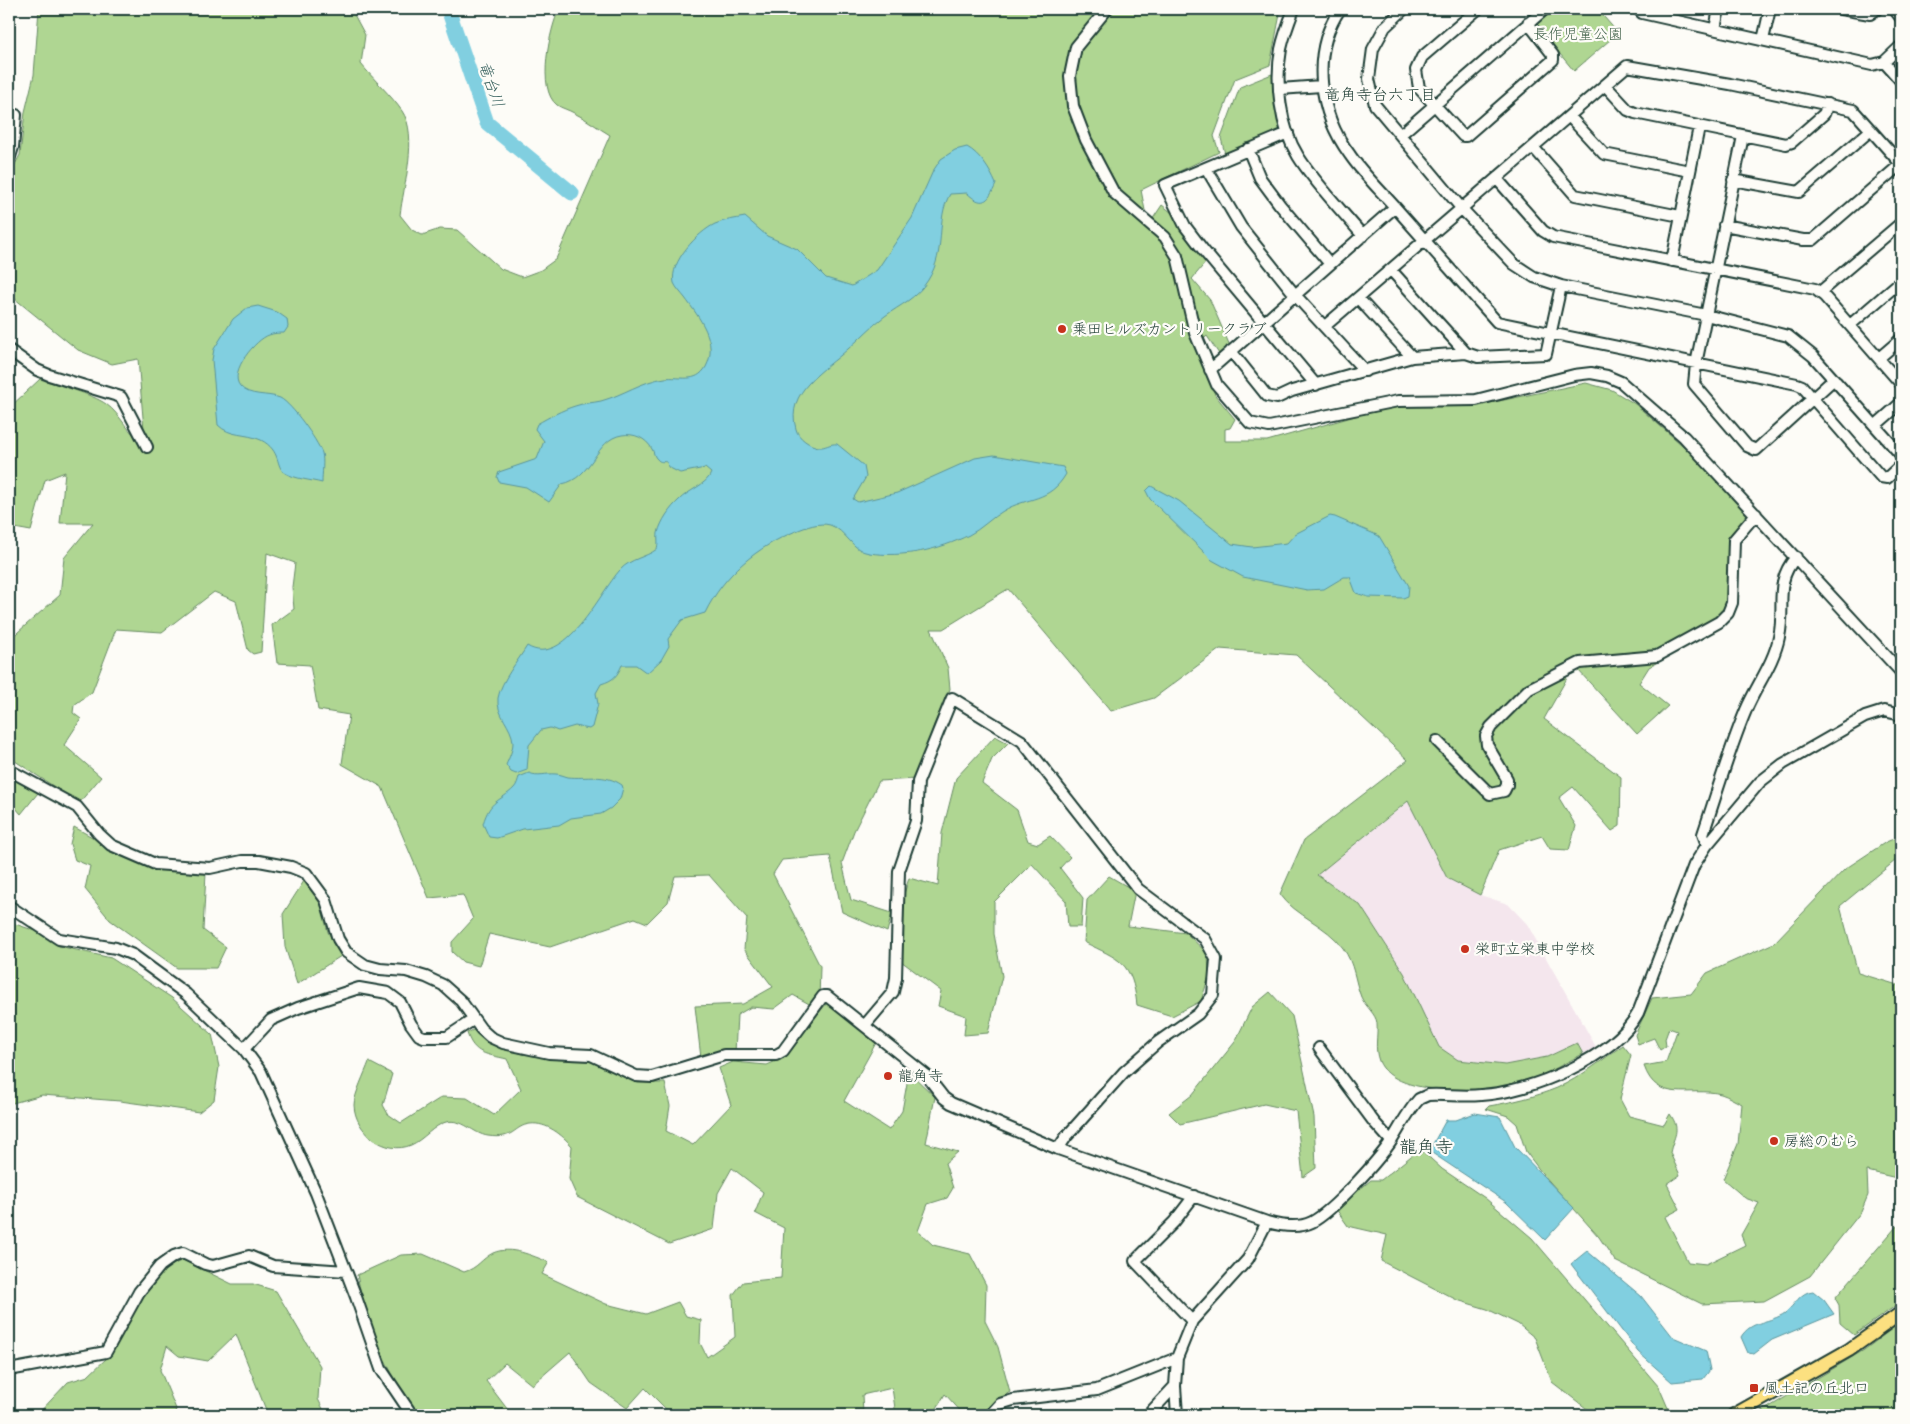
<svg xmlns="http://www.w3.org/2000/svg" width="1910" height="1424" font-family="Pangolin,'Klee One',sans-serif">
<rect width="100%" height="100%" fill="#fdfcf7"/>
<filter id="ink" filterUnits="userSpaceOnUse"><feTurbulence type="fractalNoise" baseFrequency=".02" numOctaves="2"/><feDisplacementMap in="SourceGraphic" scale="10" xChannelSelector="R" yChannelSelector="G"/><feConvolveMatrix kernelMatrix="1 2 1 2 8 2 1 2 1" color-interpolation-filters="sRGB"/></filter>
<g filter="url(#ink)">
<path fill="#f4e6ed" d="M1409,801L1447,878L1480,895L1508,904L1527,924L1596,1047L1583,1054L1577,1043L1547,1057L1505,1065L1458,1060L1439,1047L1404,973L1360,905L1317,875Z"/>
<path fill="#afd692" stroke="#678a63" d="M39,9H351L365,35L361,64C374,80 391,95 402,111C419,135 403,188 400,215L412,230L422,235L440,229L457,230L501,269L522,277L541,270L556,259L610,135C598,128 587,119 574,113C569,110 561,108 557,105C536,89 550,29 559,9H1281L1270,65L1235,79L1214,136L1219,152L1141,190L1148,226L1162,205L1176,216L1206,262L1192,279L1210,300L1230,346L1219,354L1207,336L1198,344L1215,395L1235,419L1230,428L1225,429V441H1267L1359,415L1401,406H1475L1586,383L1612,390L1635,404L1689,451L1756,522L1736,542L1738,592L1736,604L1717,628L1649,667L1639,683L1668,706L1637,734L1578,670L1563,675L1567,678L1544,719L1621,777L1620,826L1612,831L1573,787L1559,798L1576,826L1569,850L1550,849L1542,836L1499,850L1480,895L1447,878L1408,801L1317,875L1360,905L1404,973L1439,1047L1458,1060L1505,1065L1547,1057L1577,1043L1583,1054C1566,1062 1549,1073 1532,1080C1500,1092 1395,1101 1379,1061C1374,1048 1378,1036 1377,1023C1376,1014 1365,1006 1361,997C1354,979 1355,965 1343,948C1327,925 1295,916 1280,894L1304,840L1408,760L1296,655L1220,649L1154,698L1111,711L1008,589L943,629H931L948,668L950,689L934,725L916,779L879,781L854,831L842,863L851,900L892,913L887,932L842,912L830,856L782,860L773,874L820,966L819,1001L811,1005L793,995L774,1009L751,1007L737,1015L735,1053L701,1058L695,1006L743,1004L773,987L744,949L747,918L709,875L675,876L668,902L647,923L635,918L550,947L489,934L479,966L463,962L452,952V942L473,919L463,895L429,898L382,787L342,764L349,715L318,710L310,665L277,663L272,625L294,609L292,587L295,563L267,553L261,652L253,654L248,650L236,601L214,592L162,632L116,629L92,692L74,705L73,713L81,719L64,745L101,777L79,803L9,757V662L12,658L9,640L60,595L64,558L93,523H60L65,472L45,480L31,531L9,527V408L40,379C58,385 92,394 106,404C122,415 127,435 145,441L138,359L112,364L78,350L9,294V176L20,155L25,112L34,75Z
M1554,9H1597L1618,33L1574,71L1536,25Z
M1272,74L1276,112L1282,132L1225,154L1221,138L1240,87Z
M995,736L1008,743L992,759L982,783L1017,810L1028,841L1038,844L1050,836L1070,857L1060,868L1083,898L1081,927H1068L1066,901L1032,864L994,902V934L1002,976L988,1033L964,1035L966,1016L938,1006L941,991L901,961L904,894L909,878L938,886L942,833L956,778Z
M9,775L38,793L21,814L9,800Z
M74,827L94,838L108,849L152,867L206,873L203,930L226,947L216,968H177L110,920L85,889L90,866L75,860L70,844Z
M1901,836V856L1840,906L1858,973L1901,986V1179L1867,1171L1868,1195L1861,1212L1810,1276L1764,1301L1702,1304L1615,1261L1599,1237L1541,1172L1526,1152L1517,1124L1508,1116L1486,1109L1489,1106C1512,1102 1535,1097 1557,1088C1581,1077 1602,1060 1623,1045L1631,1055L1620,1099L1629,1116L1664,1125L1670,1114C1682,1131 1673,1136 1670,1153L1680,1175L1667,1184L1680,1209L1665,1217L1688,1262L1706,1264L1745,1245L1741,1235L1759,1203L1745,1198L1723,1179L1738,1144L1742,1104C1735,1101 1728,1096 1721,1094C1691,1086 1657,1105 1644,1066L1666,1062L1677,1031L1669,1028L1665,1039L1666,1046L1660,1050L1654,1038L1638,1044L1635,1035L1652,998L1691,994L1707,973L1774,943L1845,869L1886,842Z
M1109,876L1135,891L1128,926L1186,933L1208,954L1209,976L1201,1001L1172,1016L1137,1005C1132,961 1120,960 1084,942L1087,900Z
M304,881L320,902L328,932L341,956L297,984L285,947L283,914Z
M9,922L36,931L59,946L111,958L172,998L212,1034L219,1067L214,1100L199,1112L120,1101L42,1095L9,1104Z
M1270,992L1292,1016L1314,1117L1316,1168L1303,1177L1296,1111L1264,1104L1180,1124L1169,1113L1192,1095L1235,1042L1252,1007Z
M827,1003L877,1041L844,1101L889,1130L902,1111L909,1072L935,1097L926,1143L958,1152L945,1163L953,1188L947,1198L928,1204L918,1231L933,1245L970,1254L986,1285L985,1321L998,1347L1010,1392L998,1400L983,1415H964L945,1394L933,1415H896L892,1388L862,1395L863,1414L855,1415H668L666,1409L645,1388L627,1408L591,1383L570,1352L532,1385L505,1363L486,1381L508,1410L504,1415H419C386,1370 368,1330 357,1275L401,1255L423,1254L464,1272C478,1268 481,1259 493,1253C511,1245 532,1256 549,1262L542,1274L606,1304L646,1314L678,1302L686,1316L701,1320L700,1343L707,1357L735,1337L733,1295L743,1282L781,1278L784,1228L755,1213L763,1192L732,1168L718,1193L714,1229L669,1244L577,1197L569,1179L572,1146C562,1135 547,1122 530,1124C513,1126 515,1140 488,1136C473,1134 463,1118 446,1122C434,1125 423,1140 411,1145C386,1156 355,1132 354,1105C354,1095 365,1073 369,1062L392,1074L383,1105L388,1114L401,1123L442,1097L467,1098L494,1115L521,1089L507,1059C487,1054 474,1055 467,1033L473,1030L490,1044L523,1054L590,1061L638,1083H665L670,1106L666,1131L693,1145L731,1105L719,1068L733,1062L767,1065L781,1059Z
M1420,1149L1442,1169L1485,1198L1532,1238L1659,1387L1671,1415H1595L1552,1382L1535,1338L1518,1324L1487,1309L1457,1300L1381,1261L1387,1235L1348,1226L1336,1209L1371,1180H1381Z
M1901,1224V1302L1854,1335L1840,1323L1839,1305L1835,1298L1896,1227Z
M183,1260L232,1284H253L276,1291L320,1366L318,1399L326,1415H268L236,1334L208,1361L179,1356L167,1346L160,1370L176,1409L174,1415H37L68,1382L88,1376L108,1357L130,1321L144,1290L166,1268Z
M1901,1322V1415H1756L1864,1350Z"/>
<path fill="#81cfe0" stroke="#5a959b" d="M967,147C980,154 990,170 996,184C988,203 982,207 967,193L950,194C935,220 947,250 928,280C917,298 900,305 885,316C871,326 861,338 848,349C824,371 785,391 796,429C798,438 810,446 819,447C825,448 830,443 837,444L864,466L866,477L853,499L858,502L897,493L975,458L994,455L1063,467L1066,474C1049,503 1028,496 1003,511C991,518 981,529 969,535C939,550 903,558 869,553C852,551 846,530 830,525C819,522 806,527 796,531C757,547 724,574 705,613L682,620L668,639L669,646L661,660L647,673L636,665H622C617,676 614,680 601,684L596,693L598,704L592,727L589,729L575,726L558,731L550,728L541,730L529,745L527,770L516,774L511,772L506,765C509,758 513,750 513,742C512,726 496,715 498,698C501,681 518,661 527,646C565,669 600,592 620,570C631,558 645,558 657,549C659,543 657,539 658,533C661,521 670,508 679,500C687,491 708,484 711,473L705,468L680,473L668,467L667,462C663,461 660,463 657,459C654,457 654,452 652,449C646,438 634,433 622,435C595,439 593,478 562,484L549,502L526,487L499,482L497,477L499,472L537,459L544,441L535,429L537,424C549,417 562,410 575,406C583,403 592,403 601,401C623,395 642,381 665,378C680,376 696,384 706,367C719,342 699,317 685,298C682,294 676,288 674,283C669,262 698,232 715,224C724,220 735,219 745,217L767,236L797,249L826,278L852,286L877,270L912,218L933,171L941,159L955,150Z
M258,306L277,312L287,319L288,327L284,333C280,333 274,333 269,335C256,339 228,372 240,386C249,397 268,393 280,398C292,404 317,440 322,453C324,461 322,474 322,483C311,480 295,479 285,473C275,467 282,451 261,440C246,433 230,437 218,425L212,360L214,349L233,319L247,308Z
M1151,486L1179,501L1232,544L1252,547L1287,543L1295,534L1330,516L1335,517L1379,536L1409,586L1408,596L1403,598L1368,597L1356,593L1350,577H1344L1324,589L1307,590L1243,577L1212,560L1150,499L1146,491Z
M529,773C538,777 546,773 556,774C560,774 564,776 568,777C586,779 605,773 622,785L623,788L620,799L611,808L601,814L571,818L559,825L523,829L497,838L489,837L483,824C490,799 500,802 514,788C517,785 518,780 519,777Z
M1475,1113L1500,1117L1515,1147L1574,1208L1545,1240L1506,1202L1429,1151L1446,1120H1456Z
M1587,1251L1641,1296L1673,1337L1706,1351L1710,1370L1703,1379L1672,1382L1638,1352L1571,1264Z
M1813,1291L1824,1300L1834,1314L1772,1340L1754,1354L1748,1353L1741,1337C1751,1320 1771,1323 1785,1313C1795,1305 1800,1292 1813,1291Z"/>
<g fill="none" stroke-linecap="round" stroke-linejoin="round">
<path stroke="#81cfe0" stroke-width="15" d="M448,9L487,123L572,193"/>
<g stroke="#1f3d34" stroke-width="14">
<path id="minor" d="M1107,9L1076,47L1070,76L1073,106L1086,140L1114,193L1165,237L1177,256L1195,333L1217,385L1250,423L1269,427L1398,401L1476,400L1574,375L1591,373L1607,376L1621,382L1684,437L1901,672
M1294,9C1289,22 1284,35 1281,49C1275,82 1280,127 1298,156C1314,182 1343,212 1363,236
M1340,9C1310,54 1319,113 1350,155C1363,174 1380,190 1395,207
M1404,9L1385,27L1373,49L1369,79L1375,105L1462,209L1514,264L1534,277L1561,286L1706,315L1788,336L1813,356L1901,455
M1478,9L1422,57L1416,70L1419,88L1463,136H1466L1553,60V55L1528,23
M1638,9L1642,13L1872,65L1884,62L1901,46
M1841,9L1870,14L1877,9
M1894,9L1901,18
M1715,29L1719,9
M1763,40L1770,9
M1884,62L1901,81
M1605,85L1628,110L1635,113L1786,144L1792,142L1824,114L1828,104
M1280,89L1321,86
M1569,116L1604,154L1690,171
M1288,133L1165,185L1185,226L1204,251L1316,385
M1400,135L1545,9
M1743,136L1696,364L1694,384L1747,446L1756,450L1834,379
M1533,147L1575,195L1680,216
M1248,149L1260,178L1280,205L1330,264
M9,160L13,147L16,115
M1206,168L1241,227L1296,296L1365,371
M1497,179L1543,231L1553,237L1815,289L1824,296L1901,384
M1733,180L1799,192L1871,130
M1724,225L1803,240H1813L1901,164
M1672,261L1699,127
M1391,270L1466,353
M1820,292L1901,223
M1358,298L1412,357
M1850,325L1901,281
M1325,326L1627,66L1730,84L1853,110L1901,164
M9,350L37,370L49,375L121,397L147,447
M1231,351L1267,396L1277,398L1292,391L1412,357L1466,353L1478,357L1546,354L1561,286
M1879,358L1901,339
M1210,370L1395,207L1497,322L1797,384L1802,386L1881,477L1887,478L1901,465
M1876,425L1901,403
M1437,741L1490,794L1504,791L1507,785V779L1487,745L1486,736L1491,727L1529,689L1580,663L1657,656L1719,622L1728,613L1732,603L1734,540L1756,514
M9,770L77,807L99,834L111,845L155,864L210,868L242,861H259L291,867L306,873L326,900L338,939L346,952L365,965L380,969L406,971L426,977L443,985L461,1001L481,1029L490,1037L503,1043L549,1053L591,1055L636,1076L652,1077L724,1055H776L783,1051L823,996H827L926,1075L944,1098L951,1103L1058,1149L1267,1222C1281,1226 1298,1229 1312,1222C1333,1211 1378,1161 1392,1140C1401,1126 1408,1111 1419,1099L1428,1095C1445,1094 1463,1097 1481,1095C1531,1092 1614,1058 1638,1013L1694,865L1707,845L1760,782L1783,764L1865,717L1884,711L1901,715
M1707,845L1703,834C1717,793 1729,750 1746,710C1756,686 1774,663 1779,637C1786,606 1773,583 1796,557
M9,906L59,939L116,948L133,955L186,994L244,1049L261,1072L316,1193L356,1297L381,1369L412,1415
M865,1025L893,992L896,978L899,871L916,821L918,782L952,698L1022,741L1138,889L1205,939L1216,959L1213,995L1198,1014L1158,1042L1124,1072L1066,1137L1058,1149
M1319,1048L1374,1122L1391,1141
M244,1049L271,1020L298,1008L359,988L388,993L400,1002L411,1024L419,1035L424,1037H447L473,1020
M1192,1321L1135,1261L1174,1222L1194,1196
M9,1370L106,1352L139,1292L160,1266L174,1256L183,1253L205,1264L213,1266L249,1256L273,1266L346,1271
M990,1415L1000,1404L1013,1400L1097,1390L1177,1358
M1148,1415L1175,1386
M1177,1415L1175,1386L1177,1358L1192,1321L1248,1259L1267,1222"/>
</g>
<g stroke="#1f3d34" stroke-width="16">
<path id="major" d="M1734,1415L1849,1350L1901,1313"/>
</g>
<use href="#minor" stroke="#fdfcf7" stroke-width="10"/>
<use href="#major" stroke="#fce080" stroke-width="12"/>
</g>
</g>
<g fill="#c8321e" stroke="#fdfcf7" stroke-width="2">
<circle cx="1062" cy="329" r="5"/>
<circle cx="1465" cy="949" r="5"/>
<circle cx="888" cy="1076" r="5"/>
<circle cx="1774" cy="1141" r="5"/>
<rect x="1749" y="1383" width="10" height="10" rx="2.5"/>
</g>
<g text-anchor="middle" stroke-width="4.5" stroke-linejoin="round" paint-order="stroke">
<g font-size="15" fill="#43634c" stroke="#fdfcf7">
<text x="1578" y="39">長作児童公園</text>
</g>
<g font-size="15" fill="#1f3d34" stroke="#fdfcf7" text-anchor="start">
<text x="1072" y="334">乗田ヒルズカントリークラブ</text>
<text x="1475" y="954">栄町立栄東中学校</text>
<text x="898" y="1081">龍角寺</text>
<text x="1784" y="1146">房総のむら</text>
<text x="1764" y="1393">風土記の丘北口</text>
</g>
<g font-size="16" font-style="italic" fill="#38625f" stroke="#fdfcf7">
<text transform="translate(492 84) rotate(71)" y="6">竜台川</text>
</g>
<g font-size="16" fill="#1f3d34" stroke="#fdfcf7">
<text x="1380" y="100">竜角寺台六丁目</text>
</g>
<g font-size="18" fill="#1f3d34" stroke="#fdfcf7">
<text x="1426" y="1153">龍角寺</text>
</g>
</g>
<rect width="1910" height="1424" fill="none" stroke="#fdfcf7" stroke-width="30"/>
<rect x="15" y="15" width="1880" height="1394" fill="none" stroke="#1f3d34" stroke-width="2" filter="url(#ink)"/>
</svg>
